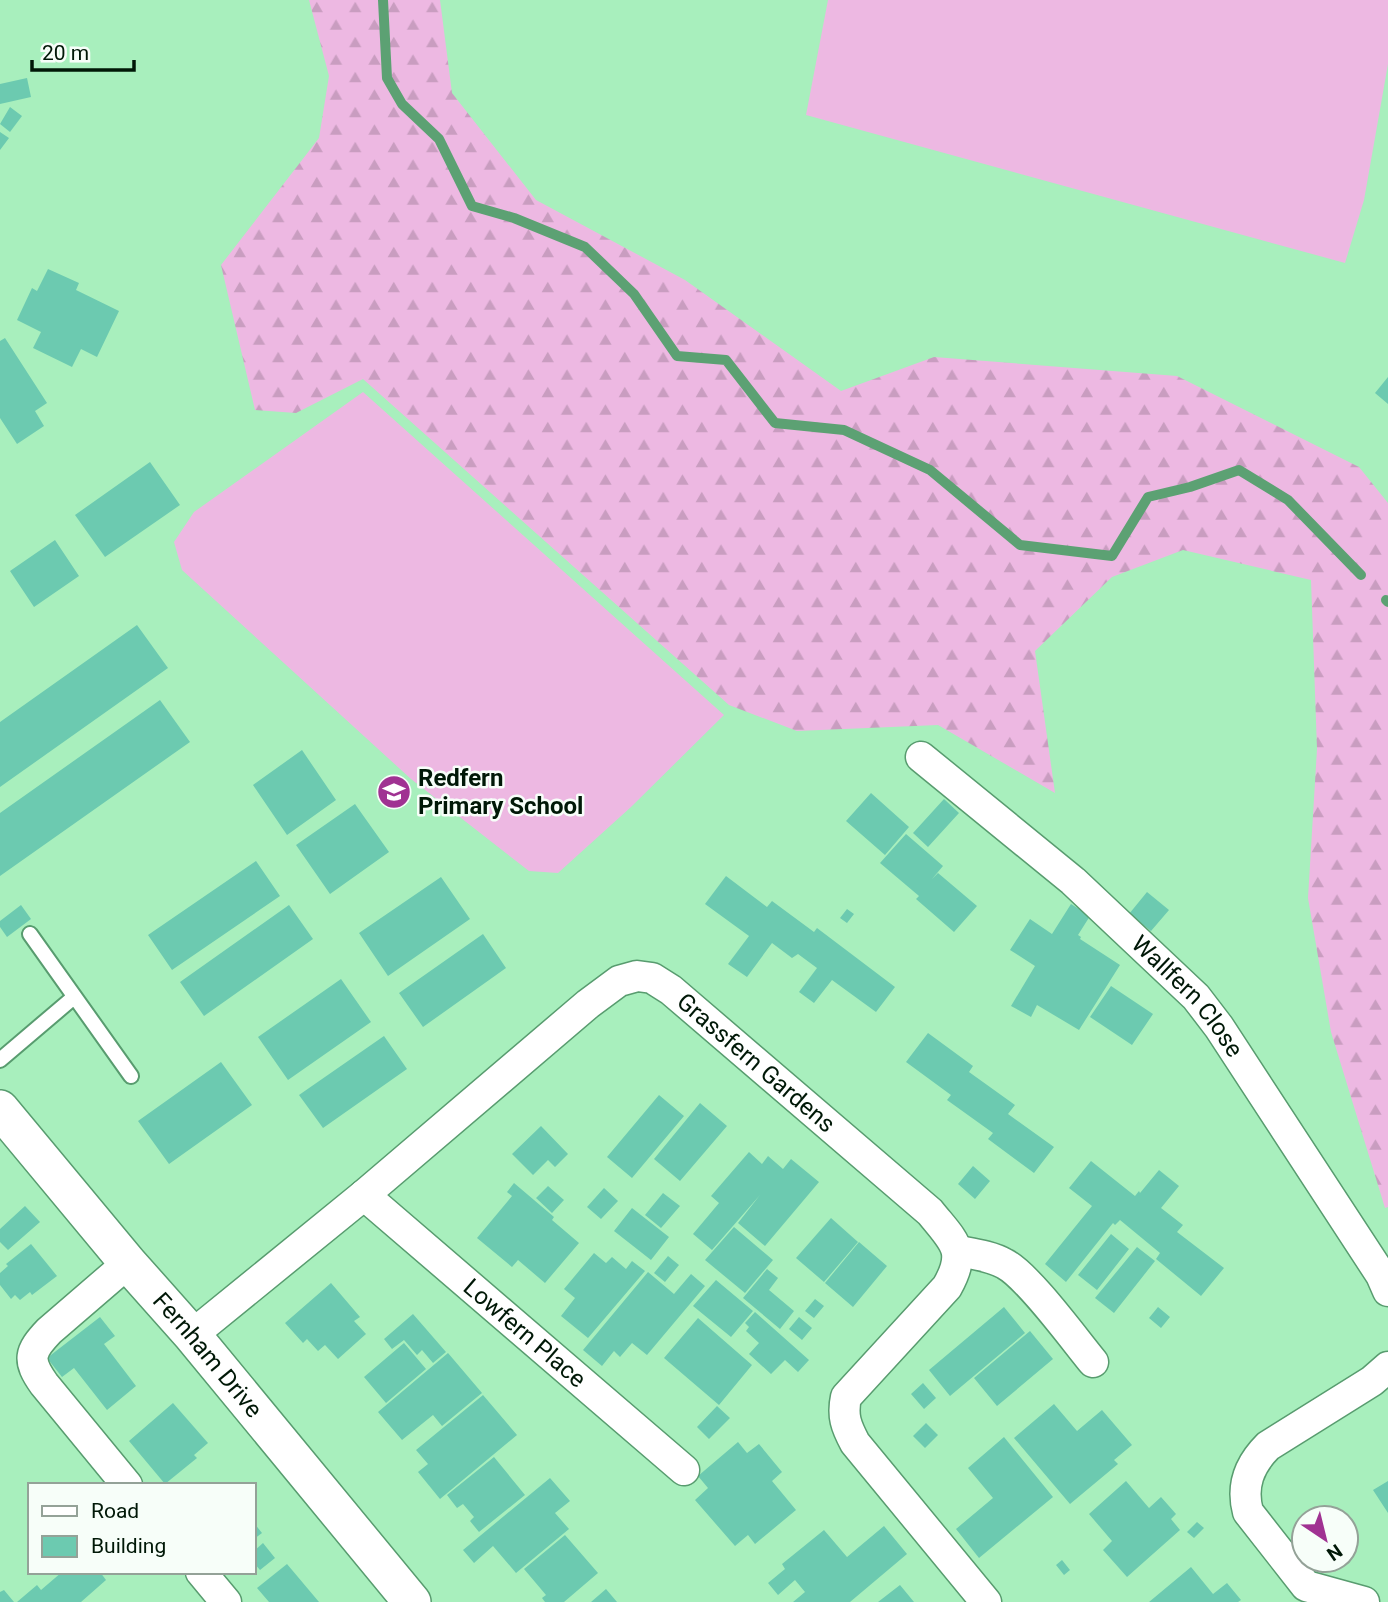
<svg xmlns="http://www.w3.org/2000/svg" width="1388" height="1602" font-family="Roboto,sans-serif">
<defs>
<pattern id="forest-firs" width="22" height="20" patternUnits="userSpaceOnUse" patternTransform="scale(1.75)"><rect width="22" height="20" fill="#edb8e2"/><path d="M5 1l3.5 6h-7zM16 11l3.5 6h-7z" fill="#c99dc0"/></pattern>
</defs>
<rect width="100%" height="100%" fill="#a8efbd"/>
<path fill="url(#forest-firs)" d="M309,0H440L452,93L536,200L685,280L841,391L934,357L1177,376L1359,467L1388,503V1207L1385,1208L1331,1032L1308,898L1317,749L1311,580L1183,550L1112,577L1035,651L1055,793L938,725L797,731L729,705L363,379L296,413L255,410L221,265L319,138L329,76Z"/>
<path fill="#edb8e2" d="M828,0H1388V64L1364,200L1345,263L806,115Z
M363,392L724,715L631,807L558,873L529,871L411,779L182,570L174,542L194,512Z"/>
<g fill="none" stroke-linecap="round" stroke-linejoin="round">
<path stroke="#5ca173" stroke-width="10" d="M383,0L387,78L402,104L439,139L472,206L514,218L585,247L634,294L677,356L726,360L775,423L844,430L930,470L1020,545L1112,556L1148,497L1190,487L1239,470L1288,500L1361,575
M1386,600L1388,602"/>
</g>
<path fill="#6ccab0" d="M27,78L31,97L0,104V84Z
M10,107L22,116L10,132L0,124Z
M0,132L9,138L0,150Z
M48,269L79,283L76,290L119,311L97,357L81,349L72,367L33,348L41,332L17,320L32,288L37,291Z
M5,338L47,403L35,411L44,426L17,444L0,418V341Z
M1388,377V404L1375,393Z
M150,462L180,505L105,557L75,515Z
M55,540L79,576L34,607L10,571Z
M137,625L168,668L0,787V722Z
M160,700L190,742L0,876V813Z
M302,750L336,800L287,835L253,785Z
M871,793L909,827L885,855L846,821Z
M944,799L959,813L928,847L913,833Z
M355,804L389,852L330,894L296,845Z
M906,834L943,866L932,879L938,873L977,906L954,932L916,899L919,896L880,863Z
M256,861L280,896L172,970L148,935Z
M726,876L767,907L772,901L814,932L817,928L895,987L876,1012L832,980L814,1003L799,992L817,968L798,954L792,958L772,943L747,977L728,964L749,936L705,904Z
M441,877L470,919L388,976L359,933Z
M1147,892L1169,910L1151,931L1129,914Z
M1071,904L1090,916L1078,935L1081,937L1080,939L1120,965L1079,1030L1037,1005L1031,1017L1011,1006L1035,966L1010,950L1030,919L1052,934Z
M21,905L31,919L7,937L0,927V921Z
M289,905L313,939L204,1016L180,982Z
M847,909L854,914L847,923L840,918Z
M483,934L506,968L423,1027L399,993Z
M341,979L371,1022L288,1080L258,1037Z
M1111,986L1153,1014L1132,1045L1090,1017Z
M928,1033L973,1066L969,1072L1015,1105L1008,1114L1054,1147L1034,1173L988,1139L993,1133L947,1100L951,1095L906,1062Z
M384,1036L407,1069L323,1128L299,1095Z
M221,1062L252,1105L169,1164L138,1121Z
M659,1095L684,1116L632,1178L607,1157Z
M700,1103L727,1126L680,1181L654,1159Z
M541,1126L568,1154L555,1167L548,1160L533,1175L512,1154Z
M749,1152L762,1164L768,1156L783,1169L791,1159L819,1182L765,1246L738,1223L760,1195L712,1250L693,1234L719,1203L711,1196Z
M1091,1161L1135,1196L1139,1191L1140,1193L1159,1170L1179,1186L1161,1208L1183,1225L1177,1232L1224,1268L1201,1296L1156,1259L1160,1253L1120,1220L1115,1225L1113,1223L1066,1282L1045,1264L1092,1206L1069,1188Z
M973,1166L990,1181L975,1199L958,1184Z
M514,1183L554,1217L552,1220L579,1243L545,1283L518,1260L512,1267L477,1238L512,1196L507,1192Z
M548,1186L564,1200L552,1213L536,1198Z
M604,1188L618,1201L601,1219L587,1207Z
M663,1193L680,1206L661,1228L645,1215Z
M25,1206L40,1222L8,1250L0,1242V1229Z
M632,1208L669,1237L651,1260L614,1231Z
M831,1218L858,1242L824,1282L796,1258Z
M734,1227L773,1260L745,1293L705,1260Z
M1111,1234L1129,1249L1097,1290L1078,1275Z
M859,1242L887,1266L853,1307L825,1283Z
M31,1244L57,1276L32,1295L30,1292L20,1300L15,1295L11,1299L0,1285V1273L8,1266L6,1264Z
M1137,1247L1155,1261L1114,1313L1095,1298Z
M594,1253L606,1263L612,1257L626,1269L632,1261L645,1271L588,1338L561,1316L575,1298L564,1289Z
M668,1256L679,1265L665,1282L654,1273Z
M767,1269L778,1278L769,1290L794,1311L780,1329L743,1298Z
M648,1272L674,1294L691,1274L705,1286L647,1355L632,1343L620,1357L614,1351L602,1366L583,1350Z
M716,1280L753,1311L731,1337L693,1306Z
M331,1283L360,1317L354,1321L366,1334L338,1359L325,1345L318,1351L307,1339L303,1343L285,1323Z
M815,1299L824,1306L814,1318L805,1311Z
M1004,1307L1025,1333L950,1396L929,1370Z
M1158,1307L1170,1317L1161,1328L1149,1318Z
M755,1312L809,1360L798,1372L785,1360L771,1374L749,1354L759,1343L746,1331L749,1327L745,1323Z
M413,1314L446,1352L433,1363L422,1350L417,1355L404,1340L392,1349L384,1339Z
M100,1317L115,1336L104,1344L136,1386L107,1410L74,1368L62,1377L47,1358Z
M799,1317L812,1328L802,1340L789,1329Z
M698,1318L752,1365L719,1405L664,1358Z
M1030,1331L1053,1359L997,1406L974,1378Z
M404,1343L426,1369L386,1403L364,1377Z
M448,1353L482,1393L442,1426L433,1415L402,1440L378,1412Z
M923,1383L936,1398L924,1409L911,1394Z
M483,1395L517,1435L440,1499L418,1472L428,1464L416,1450Z
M173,1403L208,1443L194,1455L197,1458L165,1484L129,1441Z
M1054,1404L1077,1431L1102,1410L1132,1445L1114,1460L1118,1464L1070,1504L1014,1438Z
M717,1406L730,1418L709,1439L697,1427Z
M926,1423L938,1435L925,1448L913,1436Z
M1004,1437L1053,1497L979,1558L956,1529L993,1498L968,1468Z
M738,1442L747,1453L759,1444L782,1472L772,1481L796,1510L755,1544L748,1535L735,1546L695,1500L708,1488L698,1476Z
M494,1457L525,1495L479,1532L470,1521L474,1517L463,1504L457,1508L447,1495Z
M550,1478L570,1501L555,1513L569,1529L516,1573L493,1546L474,1563L463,1550Z
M1126,1481L1149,1508L1161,1497L1176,1514L1171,1519L1180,1530L1127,1577L1103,1550L1112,1541L1089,1514Z
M1388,1481V1513L1373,1490Z
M1197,1522L1204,1528L1194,1538L1187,1532Z
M254,1523L262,1533L254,1539Z
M884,1526L907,1554L850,1602H793L805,1592L795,1580L778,1595L768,1583L785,1569L782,1564L824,1530L847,1557Z
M565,1535L598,1573L564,1602H545L542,1598L546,1595L524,1569Z
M263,1543L275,1558L260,1570L254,1563V1551Z
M1062,1560L1070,1570L1064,1575L1056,1565Z
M287,1564L319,1602H269L257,1588Z
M1191,1567L1213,1594L1227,1583L1241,1600L1238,1602H1149Z
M62,1572H100L106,1580L81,1602H17L37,1585L41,1590Z
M900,1585L914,1602H878Z
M606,1589L617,1602H591Z
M4,1590L14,1602H0V1592Z"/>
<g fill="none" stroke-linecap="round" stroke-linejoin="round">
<g stroke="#589c6f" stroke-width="18">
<path id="service" d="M30,934L131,1076
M0,1060L74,997"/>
</g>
<g stroke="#589c6f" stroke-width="33">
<g id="minor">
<path id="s1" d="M921,757L1073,881L1196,997L1219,1027L1381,1275L1388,1291"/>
<path id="s2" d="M364,1195L684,1470"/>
<path d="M958,1251C974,1254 991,1256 1005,1264C1028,1276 1074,1339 1093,1362"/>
<path id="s3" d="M192,1335L364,1195L588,1004L619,981L637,976L652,978L671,990L930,1212C954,1242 968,1250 947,1287L846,1397C842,1416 846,1426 855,1443L986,1602"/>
<path d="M127,1485L44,1384C27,1360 29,1352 49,1331L128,1263"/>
<path d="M201,1572L226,1602"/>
<path d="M1364,1602L1306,1586L1248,1512C1241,1486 1249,1465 1268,1446L1372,1381L1388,1367"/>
</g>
</g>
<g stroke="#589c6f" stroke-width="40">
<g id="tertiary">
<path id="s4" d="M0,1109L128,1263L192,1335L412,1602"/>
</g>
</g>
<use href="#service" stroke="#fff" stroke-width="14"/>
<use href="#minor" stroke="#fff" stroke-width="30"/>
<use href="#tertiary" stroke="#fff" stroke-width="37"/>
</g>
<defs>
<g id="school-disc" transform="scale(1.75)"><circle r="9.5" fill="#a03292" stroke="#f7fef9"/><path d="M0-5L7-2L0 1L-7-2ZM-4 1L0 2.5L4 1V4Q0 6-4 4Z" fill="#fff"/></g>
</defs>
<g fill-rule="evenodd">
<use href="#school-disc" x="394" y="792"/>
</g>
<g text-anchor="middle" stroke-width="5" stroke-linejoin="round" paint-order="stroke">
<g font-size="24" font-weight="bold" fill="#001807" stroke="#f7fef9" text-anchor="start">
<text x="418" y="786">Redfern<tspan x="418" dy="28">Primary School</tspan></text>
</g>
<g font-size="24" fill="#001807" stroke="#f7fef9">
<text dy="8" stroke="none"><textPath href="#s1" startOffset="359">Wallfern Close</textPath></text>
<text dy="8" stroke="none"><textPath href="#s3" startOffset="723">Grassfern Gardens</textPath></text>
<text dy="8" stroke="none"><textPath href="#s2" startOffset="212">Lowfern Place</textPath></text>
<text dy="8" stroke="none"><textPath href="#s4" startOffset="322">Fernham Drive</textPath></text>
</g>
</g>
<rect x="28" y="1483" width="228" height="91" fill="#f7fef9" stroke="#94a298" stroke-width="2"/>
<rect x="42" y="1506" width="35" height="10" fill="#ffffff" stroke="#94a298" stroke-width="2"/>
<text x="91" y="1518" font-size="21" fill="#001807">Road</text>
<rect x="42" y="1536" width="35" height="21" fill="#6ccab0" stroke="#94a298" stroke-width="2"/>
<text x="91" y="1553" font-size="21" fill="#001807">Building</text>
<g transform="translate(1325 1539) rotate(145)"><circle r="33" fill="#f7fef9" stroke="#94a298" stroke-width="2"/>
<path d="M0-5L12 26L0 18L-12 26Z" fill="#a03292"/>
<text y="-10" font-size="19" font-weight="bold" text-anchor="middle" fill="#001807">N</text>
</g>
<path d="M32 60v10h102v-10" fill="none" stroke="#001807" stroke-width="3.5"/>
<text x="42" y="60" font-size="21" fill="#001807" stroke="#f7fef9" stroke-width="5" paint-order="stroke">20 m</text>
</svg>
